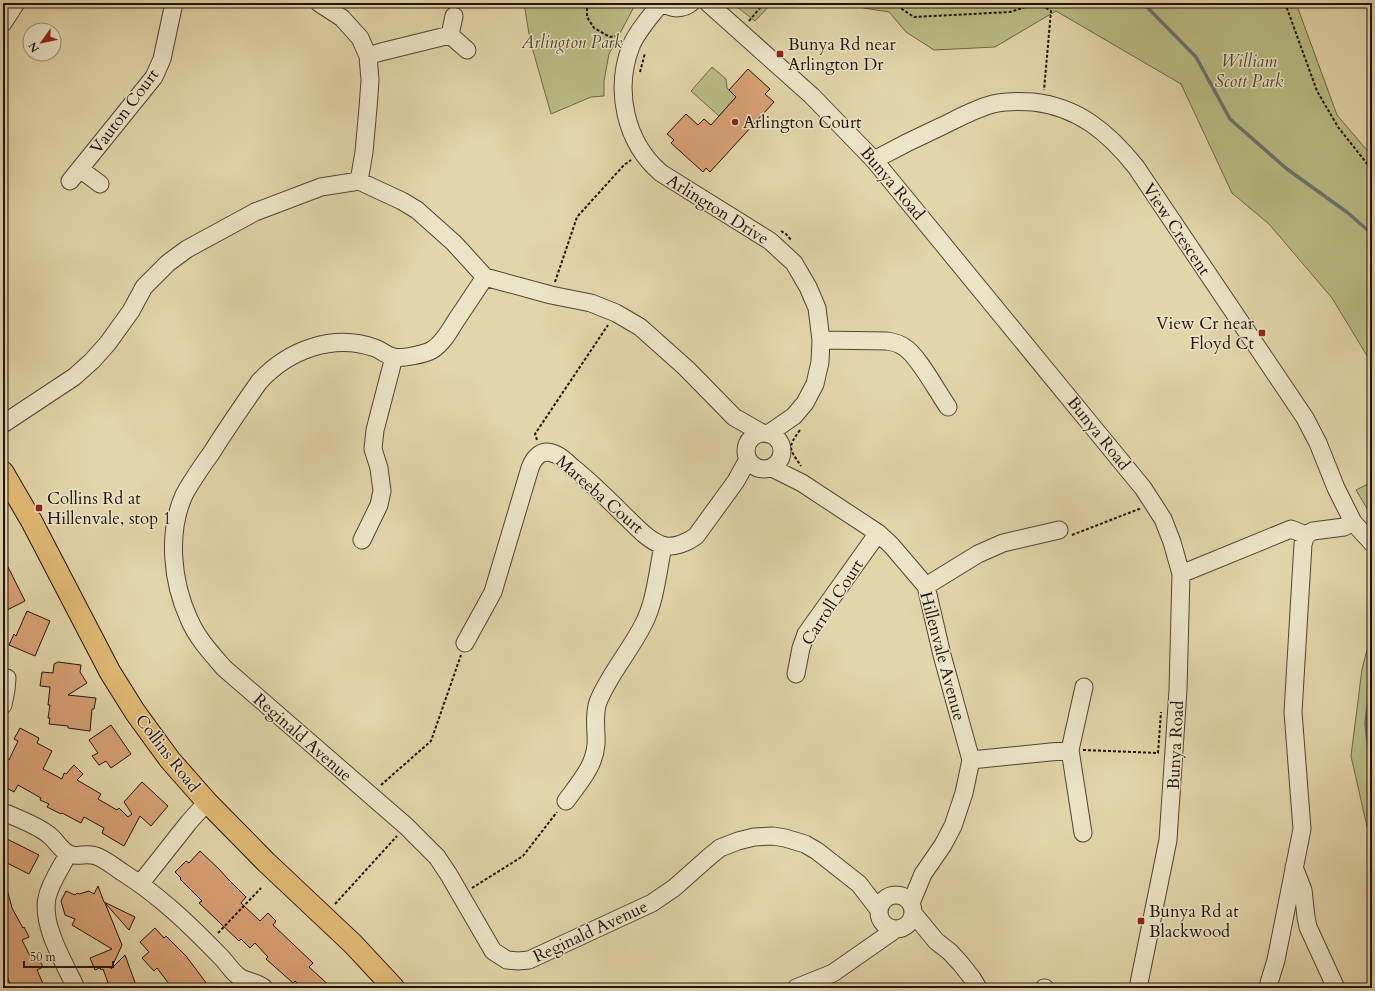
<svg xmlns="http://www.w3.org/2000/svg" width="1375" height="991" font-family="Cardo,serif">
<rect width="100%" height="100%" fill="#e2d5a9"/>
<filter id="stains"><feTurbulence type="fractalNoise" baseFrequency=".005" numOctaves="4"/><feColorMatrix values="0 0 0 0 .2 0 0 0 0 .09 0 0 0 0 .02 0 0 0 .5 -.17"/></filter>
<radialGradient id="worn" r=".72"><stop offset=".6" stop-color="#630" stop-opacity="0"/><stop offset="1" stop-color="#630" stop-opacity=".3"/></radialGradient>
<path fill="#b9bc84" stroke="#6e6748" d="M524,3H636L609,54L604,81V96L591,97L551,114L530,40Z
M732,3H772L755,21Z
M833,3H1296L1337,115L1372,156V364L1332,298L1269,224L1232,193L1181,84L1056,11L995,47L934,50L906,32L889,12Z
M712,67L726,79L727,88L736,97L719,116L691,91Z
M1372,482V517L1356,490Z
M1372,631V839L1368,831L1351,756L1362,669Z"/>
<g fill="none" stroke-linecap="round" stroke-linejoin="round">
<path stroke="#697470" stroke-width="3.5" d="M1143,3L1196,57L1230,119L1287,169L1348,213L1372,234
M1372,672L1366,723L1372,784"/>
</g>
<path fill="#d9a176" stroke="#22120b" d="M748,69L770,89L765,94L774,102L710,172L706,168L703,172L671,143L674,140L667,134L686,114L698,125L704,119L711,125L736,97L729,90Z
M3,557L25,601L3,612Z
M27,611L50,621L35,656L9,645L14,634L16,636Z
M58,662L81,665L80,672L87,683L68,695L96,698L94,709H92L90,731L68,728V726L49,724L50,718H48L50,705H48L50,687L40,686L42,672L53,673L54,664Z
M111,725L131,754L111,768L106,761L99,765L92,756L98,753L89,740Z
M20,728L39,738L37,743L52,751L43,769L62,779L64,773L66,774L74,765L83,774L77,780L101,794L98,799L117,810L119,808L128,817L132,814L124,802L142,782L168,806L151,826L140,816L124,846L102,833L104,828L84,817L81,823L62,813L61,814L47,807L49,804L40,800L41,798L18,785L14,792L3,786V757L9,760L18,741L14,739Z
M3,837L39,855L29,874L3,861Z
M200,851L220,870L227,878L246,897L241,903L260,921L268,913L276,921L273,925L313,963L309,967L332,988H302L295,981L293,983L266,959L268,957L255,943L250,948L241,939L239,941L199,903L202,901L180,879L181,878L175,872L186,861L189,863Z
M3,885H6L12,908L23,928L24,927L29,937L22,940L32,960L38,957L43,967L37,970L45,988H12L3,968Z
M98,886L104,902L135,917L129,930L105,903L122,945L111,969L125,955L137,988H110L103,969L101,970L100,968L95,970L90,958L112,949L72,925L75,919L65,915L61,901L66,891L75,895L77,893L79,894L89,891L94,894Z
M155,928L164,938L166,936L186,956L210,988H172L157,968L154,971L142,958L149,952L140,942Z"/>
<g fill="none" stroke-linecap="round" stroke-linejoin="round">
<g stroke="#524332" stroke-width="19">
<path id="minor" d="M319,3L342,18L360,38L368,56L370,80L368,108L364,152L359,181
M661,3C651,16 637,31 631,46C614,90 625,142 661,173L770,241L794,263L808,287L817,308L821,340L820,362L815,384L805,403L794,416L768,434
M664,3C673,10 683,9 691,3
M708,3L812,96L874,160L1129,471L1143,488L1163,519L1172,542L1181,574L1178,690L1168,840L1138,988
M454,16L450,35L467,50
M3,23L16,3
M368,56L381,52L450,35
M874,160C896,148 918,137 940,127C957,119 974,109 993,104C1006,101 1019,101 1033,102C1078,107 1108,132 1136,167L1305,418L1318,443L1336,488L1353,522L1372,543
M80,169L100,184
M70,181L154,77L162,59L174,3
M485,277C475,292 465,307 455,322C449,332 442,344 432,350C425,354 402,359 394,357C387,356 381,350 375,348C333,333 288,350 259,382C243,405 227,428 212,452C202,466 192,480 184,495C167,533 172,582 189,619C197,638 211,653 224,668L406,826L437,857L449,875L493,951L507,960L518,961L529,960L652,903L674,888L709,857L720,848L738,841L754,837L773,836L785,838L805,844L817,851L859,884L879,910
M821,340L887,341C893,342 899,343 904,347C918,355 938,393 948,407
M3,424L74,377L92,361L108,343L131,311L144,287L168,263L187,249L255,212L321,187L359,181L402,201L417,210L454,243L485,277L551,295L591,303L616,313L640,327L686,368L734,417L762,433
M746 451a18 18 0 1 1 36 0a18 18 0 1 1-36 0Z
M772,468L802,483L878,533L891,545L926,586L942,655L971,760L964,793L953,826L943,845L923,874L911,903
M362,540L379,505L382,491L379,468L373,449L375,430L394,357
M1181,574L1291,529L1306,535L1313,531L1344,527L1353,522
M926,586L978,554L1003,543L1059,530
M465,643L493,592L530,468C534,457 542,448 555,454C561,456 567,462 572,467C590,481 607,498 624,515C635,525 647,540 662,545C673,549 688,542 696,536L736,481L748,459
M796,674L801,648L806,634L878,533
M3,705L6,690L7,678
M971,760L1070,750
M566,801C579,783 594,767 596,745C597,731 593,716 598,702C609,674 631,650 644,623C655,602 658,570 663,546
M3,812C17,818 37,825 49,835C56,840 60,850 69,854C77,858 87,852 96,856C105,859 113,866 122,872C159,895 190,925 221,957C226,962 231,970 237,975C244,982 256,981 264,988
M1083,833L1070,750L1084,687
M68,854C61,868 50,883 47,898C41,925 65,964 76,988
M1294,867L1303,890L1306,917L1308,927L1336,988
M140,884L189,822L207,802
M879 912a17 17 0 1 1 34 0a17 17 0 1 1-34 0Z
M913,913L936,941L950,952L961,964L972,978L978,988
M796,988L833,973L896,929
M1044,988H1045
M1270,988L1269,983L1276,960L1302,829L1293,712L1303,544L1306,535"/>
</g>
<g stroke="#22120b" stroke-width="23">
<path id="major" d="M3,472L32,522L110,672L135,712L170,760L207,802L266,862L353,944L394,988"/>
</g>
<path stroke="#22120b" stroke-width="2" stroke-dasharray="3 2" stroke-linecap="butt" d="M587,3V17L594,28L610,37L620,35
M893,3L914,17L1010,12L1038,3L1051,11L1044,90
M1285,3L1317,91L1338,127L1372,170
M749,21L764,3
M640,72L645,53
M781,231L786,234L791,240
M555,282L577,217L624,165L631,160
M800,430C787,448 789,448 801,466
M537,440L535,434L608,325
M1072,535L1139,509L1140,510
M1083,750L1158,753L1161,712
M381,785L431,741L461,655
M472,888L523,856L557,812
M335,904L397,836
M218,933L261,888"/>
<use href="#minor" stroke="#ece4c7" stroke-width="17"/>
<use href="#major" stroke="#e1ba74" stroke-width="21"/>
</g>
<g fill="#8f2418" stroke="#ece4c7" stroke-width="1.5">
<rect x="776" y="50" width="8" height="8" rx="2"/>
<circle cx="735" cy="122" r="4"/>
<rect x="1258" y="329" width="8" height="8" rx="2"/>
<rect x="35" y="504" width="8" height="8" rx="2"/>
<rect x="1137" y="917" width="8" height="8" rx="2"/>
</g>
<g text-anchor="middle" stroke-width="3" stroke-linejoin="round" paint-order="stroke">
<g font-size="17" font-style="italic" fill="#4f452f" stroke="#ece4c7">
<text x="572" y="48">Arlington Park</text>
<text x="1249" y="67">William<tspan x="1249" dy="20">Scott Park</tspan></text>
</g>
<g font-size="17" fill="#22120b" stroke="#ece4c7" text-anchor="start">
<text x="788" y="50">Bunya Rd near<tspan x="788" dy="20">Arlington Dr</tspan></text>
<text x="743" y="128">Arlington Court</text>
<text x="1254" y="329" text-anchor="end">View Cr near<tspan x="1254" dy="20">Floyd Ct</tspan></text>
<text x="47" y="504">Collins Rd at<tspan x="47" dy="20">Hillenvale, stop 1</tspan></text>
<text x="1149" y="917">Bunya Rd at<tspan x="1149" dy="20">Blackwood</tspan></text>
</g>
<g font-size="17" fill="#22120b" stroke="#ece4c7">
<text transform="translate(124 111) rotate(-53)" y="6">Vauton Court</text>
<text transform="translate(893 183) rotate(50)" y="6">Bunya Road</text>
<text transform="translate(718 209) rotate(32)" y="6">Arlington Drive</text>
<text transform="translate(1177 229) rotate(56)" y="6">View Crescent</text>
<text transform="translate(1099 433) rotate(51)" y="6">Bunya Road</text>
<text transform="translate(600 494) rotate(41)" y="6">Mareeba Court</text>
<text transform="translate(832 602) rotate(-57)" y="6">Carroll Court</text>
<text transform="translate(943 656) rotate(75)" y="6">Hillenvale Avenue</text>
<text transform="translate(303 737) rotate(41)" y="6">Reginald Avenue</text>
<text transform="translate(1175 745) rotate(-87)" y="6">Bunya Road</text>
<text transform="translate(168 753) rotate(52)" y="6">Collins Road</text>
<text transform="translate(590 931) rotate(-25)" y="6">Reginald Avenue</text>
</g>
</g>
<rect width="1375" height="991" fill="none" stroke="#e2d5a9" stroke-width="16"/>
<rect x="4" y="4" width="1367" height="983" fill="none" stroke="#22120b" stroke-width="2"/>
<rect x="8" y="8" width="1359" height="975" fill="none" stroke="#22120b"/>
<g transform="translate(42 42) rotate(237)"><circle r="19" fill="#ece4c7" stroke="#9b907c"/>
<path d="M0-3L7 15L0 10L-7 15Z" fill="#8f2418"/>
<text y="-6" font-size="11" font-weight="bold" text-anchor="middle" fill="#22120b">N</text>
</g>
<path d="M24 961v6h89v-6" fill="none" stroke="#22120b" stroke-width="2"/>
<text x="30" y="961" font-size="12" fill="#22120b" stroke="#ece4c7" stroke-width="3" paint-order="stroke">50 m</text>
<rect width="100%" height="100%" filter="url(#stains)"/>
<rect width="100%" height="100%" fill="url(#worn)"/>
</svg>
